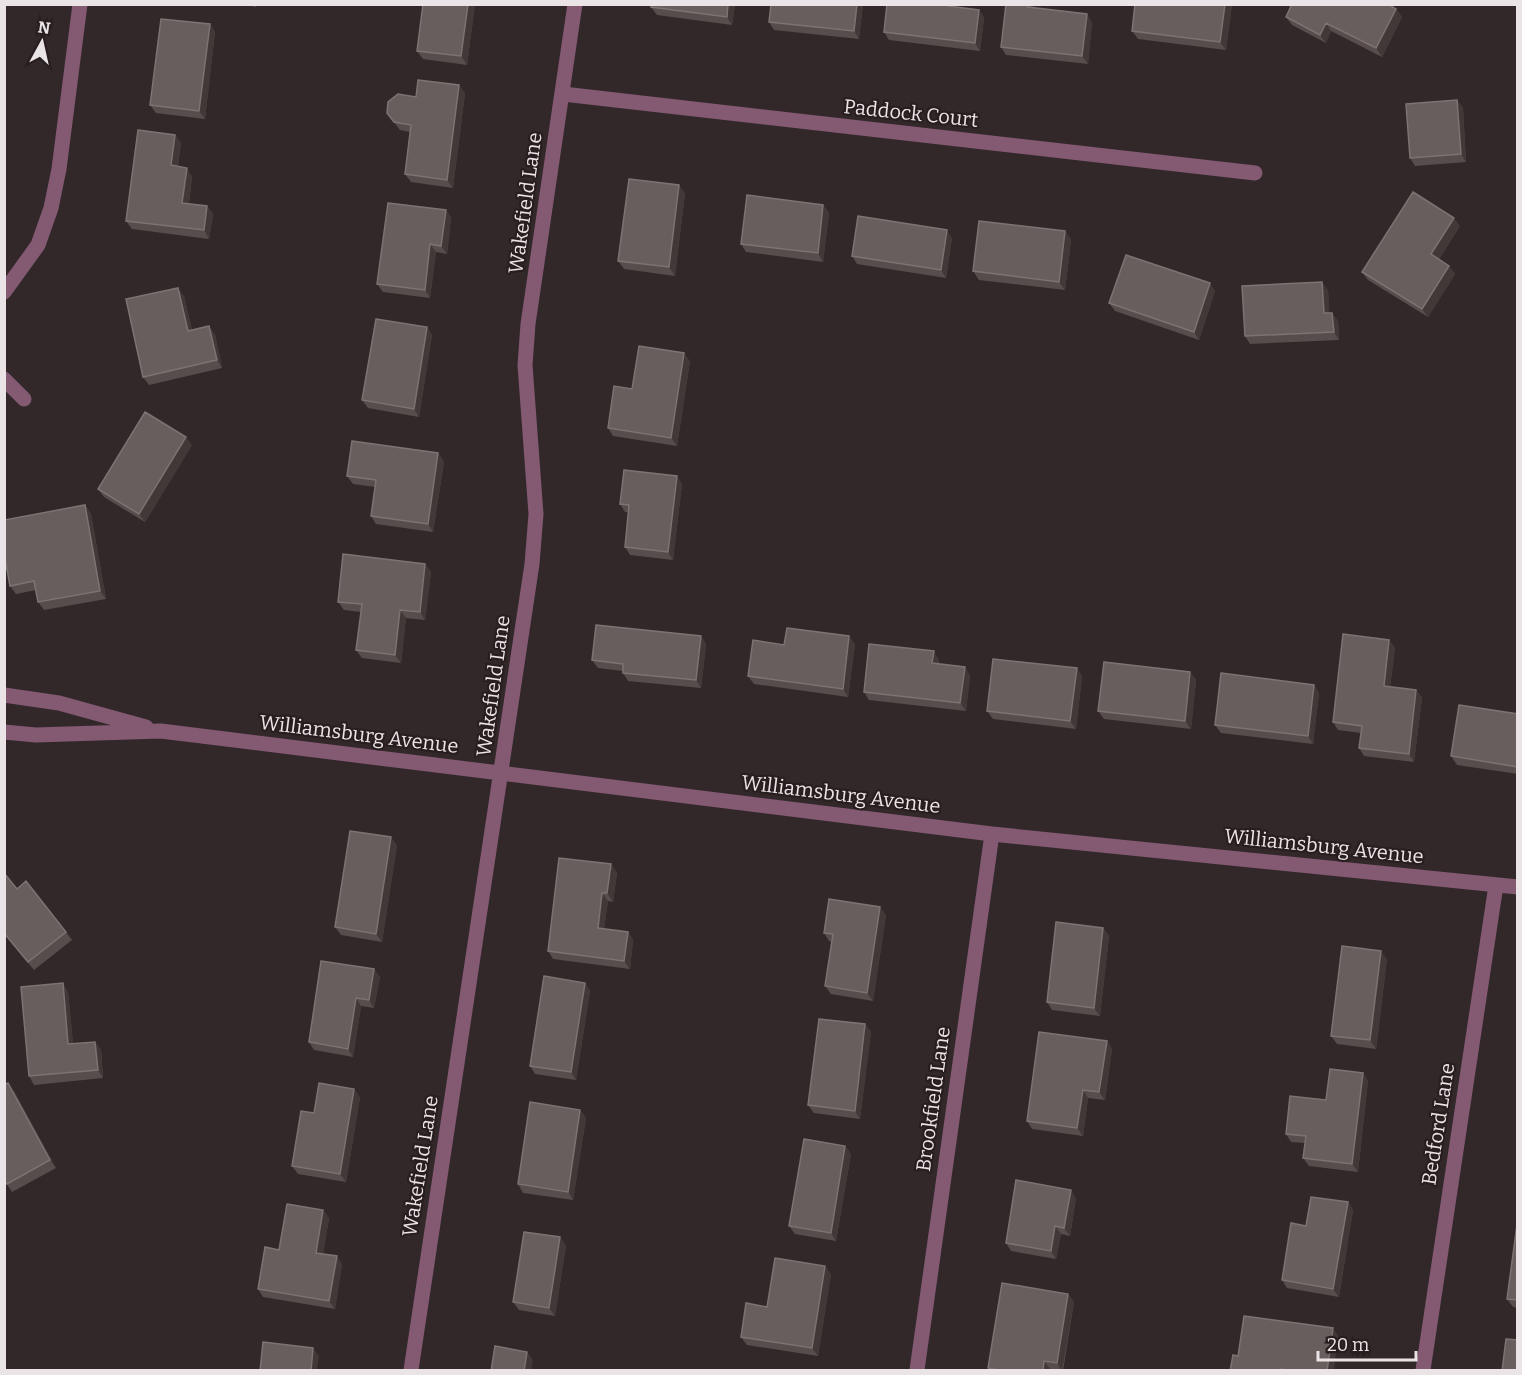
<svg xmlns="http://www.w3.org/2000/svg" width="1522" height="1375" font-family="Bitter,serif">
<rect width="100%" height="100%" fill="#32282a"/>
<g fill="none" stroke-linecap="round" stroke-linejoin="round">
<path stroke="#845972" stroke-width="15" d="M563,94L1255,173
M4,292L38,245L51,208L59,169L80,4
M4,379L24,399
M4,695L59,703L146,727
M4,732L36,735L161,731L992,834L1518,887
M411,1370L532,564L536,514L525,365L528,324L575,4
M917,1370L992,834
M1423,1370L1496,885"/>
</g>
<path fill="#584d4d" d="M240,4H256V7Z
M423,4H475L467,65L423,59L417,51Z
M735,4L732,25L657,15L651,7Z
M863,4L859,39L774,30L769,22Z
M887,4H955V7L979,10L984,18L980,51L889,40L884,32Z
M1135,4H1232L1226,50L1138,39L1132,31Z
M1035,8L1092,22L1088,64L1006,55L1001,47Z
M1396,9L1402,17L1382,57L1331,31L1326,43L1292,25L1286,17Z
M210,24L215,32L205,119L156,113L150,105Z
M465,93L453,188L411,182L405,174L410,132L400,130L387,113L416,97Z
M1457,100L1463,108L1466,162L1415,166L1410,158Z
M175,135L181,143L178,166L192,176L189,204L207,206L213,214L209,239L132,229L126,221Z
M685,193L675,276L624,269L618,261Z
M823,205L829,213L823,262L746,252L741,244Z
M446,210L451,218L447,254L436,252L430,298L383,292L377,284Z
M1460,226L1439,259L1449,266L1455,274L1428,317L1368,280L1362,272Z
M1065,231L1071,240L1065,290L979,280L973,271Z
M952,238L946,278L857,264L852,256Z
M1328,290L1329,313H1332L1338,321L1339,340L1250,344L1245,336Z
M1215,291L1199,340L1115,311L1109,303Z
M184,296L192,330L215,334L222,368L149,385L143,377Z
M427,327L432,335L419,417L368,408L362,400Z
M690,361L677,446L613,436L608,428L632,389Z
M192,445L145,522L104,497L98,489Z
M438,453L444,462L433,532L376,524L371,516L375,487L353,484L347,476Z
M682,484L673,560L630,555L625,547L629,512H625L620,504Z
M85,505L91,514L106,599L44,610L38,602L36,590L16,594L10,586Z
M425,564L431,572L425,620L406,618L401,663L362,658L356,650L361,612L344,610L338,602Z
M701,636L706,644L701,688L628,681L623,673V671L598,668L592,660Z
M1389,640L1395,648L1390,687L1416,690L1422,698L1414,762L1364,756L1359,748L1361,733L1338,730L1333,722Z
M855,644L848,697L754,684L748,676L784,645Z
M939,660V664L970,675L966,711L869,700L864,692Z
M1190,672L1196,680L1191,729L1104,719L1098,711Z
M1082,676L1076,729L993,719L987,711Z
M1314,685L1319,693L1313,744L1221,733L1215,725Z
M1518,714V774L1457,765L1451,756Z
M397,845L382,942L341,935L335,927Z
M611,864L617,873L613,902L608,901L604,929L628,932L633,940L630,969L553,959L548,951Z
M4,873L17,889L66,932L72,940L34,970L4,934Z
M886,915L873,1001L831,994L825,986L832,942L829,941L824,933Z
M1103,928L1109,936L1100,1016L1052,1010L1047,1002Z
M1387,959L1376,1049L1337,1044L1331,1036Z
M374,969L380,977L374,1008L361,1006L353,1057L314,1050L309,1042Z
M63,983L68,992L73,1044L95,1042L101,1050L103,1078L34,1085L29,1076Z
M585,983L590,991L576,1080L535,1074L530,1066Z
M865,1024L871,1032L860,1119L814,1113L808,1105Z
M1107,1041L1112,1049L1105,1100L1088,1098L1083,1136L1032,1129L1027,1121Z
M1363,1073L1368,1081L1358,1172L1309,1166L1303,1158L1305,1143L1291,1142L1286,1134Z
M14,1091L56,1168L12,1192L4,1180Z
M360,1097L346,1182L298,1174L292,1166L314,1113Z
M580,1110L586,1118L573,1200L523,1193L518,1184Z
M845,1146L851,1154L836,1241L795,1234L789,1226Z
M1076,1198L1070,1236L1061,1234L1056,1259L1011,1251L1006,1243Z
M1348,1202L1353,1210L1339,1297L1287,1288L1282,1280L1306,1226Z
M323,1210L329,1218L323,1254L342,1264L335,1309L263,1297L258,1289L279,1250Z
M1518,1217V1308L1513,1307L1507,1299Z
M566,1245L555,1316L519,1310L513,1302Z
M831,1274L818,1356L747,1345L741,1337L767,1307Z
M1068,1294L1074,1302L1063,1371L1050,1369V1371H990L988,1368Z"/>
<path fill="#423838" d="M468,4H475L467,65L461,56Z
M728,4H735L732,25L727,17Z
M857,4H863L859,39L854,31Z
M949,4H955L954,14L948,6Z
M1028,4H1032L1035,8L1028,7Z
M1225,4H1232L1226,50L1220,42Z
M1396,9L1402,17L1382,57L1376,48Z
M979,10L984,18L980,51L975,43Z
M1087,14L1092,22L1088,64L1082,56Z
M1326,23L1331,31L1326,43L1320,35Z
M210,24L215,32L205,119L199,111Z
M459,85L465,93L453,188L447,180Z
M1457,100L1463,108L1466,162L1461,154Z
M175,135L181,143L177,173L171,165Z
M187,168L192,176L188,211L182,203Z
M679,185L685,193L675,276L669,267Z
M823,205L829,213L823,262L818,253Z
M207,206L213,214L209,239L204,230Z
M446,210L451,218L447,254L441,246Z
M1454,218L1460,226L1437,262L1431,254Z
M947,230L952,238L946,278L941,270Z
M1065,231L1071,240L1065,290L1059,282Z
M430,244L436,252L430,298L425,290Z
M1449,266L1455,274L1428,317L1422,309Z
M1322,282L1328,290L1330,321L1324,313Z
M1210,283L1215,291L1199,340L1194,332Z
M178,288L184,296L194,339L188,331Z
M1332,313L1338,321L1339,340L1334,332Z
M209,326L215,334L222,368L217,360Z
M427,327L432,335L419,417L414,409Z
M684,353L690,361L677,446L671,438Z
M186,437L192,445L145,522L139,514Z
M438,453L444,462L433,532L428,524Z
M677,476L682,484L673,560L668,552Z
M85,505L91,514L106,599L100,591Z
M425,564L431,572L425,620L420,612Z
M400,610L406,618L401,663L395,655Z
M701,636L706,644L701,688L696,680Z
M849,636L855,644L848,697L843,689Z
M1389,640L1395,648L1389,694L1384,686Z
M934,651L939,660L938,671L932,663Z
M965,667L970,675L966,711L960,703Z
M1077,668L1082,676L1076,729L1070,721Z
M1190,672L1196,680L1191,729L1185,721Z
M1314,685L1319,693L1313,744L1308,736Z
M1416,690L1422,698L1414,762L1409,754Z
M391,837L397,845L382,942L376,934Z
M611,864L617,873L613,902L607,893Z
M602,893L608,901L603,936L598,928Z
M880,907L886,915L873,1001L867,993Z
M1103,928L1109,936L1100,1016L1094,1008Z
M628,932L633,940L630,969L624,961Z
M1381,951L1387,959L1376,1049L1370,1040Z
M374,969L380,977L374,1008L369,1000Z
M63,983L68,992L74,1052L68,1044Z
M585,983L590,991L576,1080L571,1072Z
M356,998L361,1006L353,1057L348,1049Z
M865,1024L871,1032L860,1119L855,1111Z
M1107,1041L1112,1049L1105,1100L1099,1092Z
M95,1042L101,1050L103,1078L98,1070Z
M1363,1073L1368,1081L1358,1172L1352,1164Z
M8,1083L14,1091L56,1168L50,1160Z
M354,1089L360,1097L346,1182L340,1174Z
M1083,1090L1088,1098L1083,1136L1077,1128Z
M580,1110L586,1118L573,1200L568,1192Z
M845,1146L851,1154L836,1241L831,1233Z
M1071,1190L1076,1198L1070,1236L1064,1228Z
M1348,1202L1353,1210L1339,1297L1333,1289Z
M323,1210L329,1218L322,1261L316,1253Z
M1055,1226L1061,1234L1056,1259L1051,1251Z
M560,1237L566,1245L555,1316L549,1308Z
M337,1256L342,1264L335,1309L329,1301Z
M825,1266L831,1274L818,1356L812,1348Z
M1068,1294L1074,1302L1062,1371L1057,1363Z
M1333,1328L1338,1336L1334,1371H1327Z
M313,1348L319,1356L317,1371H311Z
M527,1352L533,1360L531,1371H524Z
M1044,1361L1050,1369V1371H1043Z"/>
<path fill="#685e5d" stroke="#7c7372" stroke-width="1.5" d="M423,4H468L461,56L417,51Z
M652,4H728L727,17L651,7Z
M771,4H857L854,31L769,22Z
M887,4H949L948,6L979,10L975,43L884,32Z
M1006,4H1028V7L1087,14L1082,56L1001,47Z
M1135,4H1225L1220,42L1132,31Z
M1292,4H1388L1396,9L1376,48L1326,23L1320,35L1286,17Z
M161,19L210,24L199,111L150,105Z
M418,80L459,85L447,180L405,174L411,125L394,122L387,113L388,102L398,94L416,97Z
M1457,100L1461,154L1410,158L1406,104Z
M138,130L175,135L171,165L187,168L182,203L207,206L204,230L126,221Z
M629,179L679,185L669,267L618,261Z
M1413,192L1454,218L1431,254L1449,266L1422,309L1362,272Z
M747,195L823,205L818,253L741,244Z
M388,203L446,210L441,246L430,244L425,290L377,284Z
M858,216L947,230L941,270L852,256Z
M979,221L1065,231L1059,282L973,271Z
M1126,255L1210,283L1194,332L1109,303Z
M1322,282L1324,313H1332L1334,332L1245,336L1242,286Z
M178,288L188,331L209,326L217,360L143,377L126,299Z
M376,319L427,327L414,409L362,400Z
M639,346L684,353L671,438L608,428L614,386L632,389Z
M145,412L186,437L139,514L98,489Z
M352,441L438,453L428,524L371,516L376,480L347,476Z
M624,470L677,476L668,552L625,547L629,505L620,504Z
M85,505L100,591L38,602L34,581L10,586L4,553V520Z
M343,554L425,564L420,612L400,610L395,655L356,650L362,604L338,602Z
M596,625L701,636L696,680L623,673V664L592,660Z
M787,628L849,636L843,689L748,676L753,640L784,645Z
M1343,634L1389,640L1384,686L1416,690L1409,754L1359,748L1362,726L1333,722Z
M869,644L934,651L932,663L965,667L960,703L864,692Z
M993,659L1077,668L1070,721L987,711Z
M1104,662L1190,672L1185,721L1098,711Z
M1221,673L1314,685L1308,736L1215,725Z
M1459,705L1518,714V767L1451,756Z
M350,831L391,837L376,934L335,927Z
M559,858L611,864L607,893H602L598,928L628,932L624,961L548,951Z
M4,873L17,889L26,881L66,932L28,962L4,933Z
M829,899L880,907L867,993L825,986L833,934L824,933Z
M1056,922L1103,928L1094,1008L1047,1002Z
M1342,946L1381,951L1370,1040L1331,1036Z
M321,961L374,969L369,1000L356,998L348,1049L309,1042Z
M544,976L585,983L571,1072L530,1066Z
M63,983L68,1044L95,1042L98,1070L29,1076L21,987Z
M819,1019L865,1024L855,1111L808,1105Z
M1039,1032L1107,1041L1099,1092L1083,1090L1077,1128L1027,1121Z
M1330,1069L1363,1073L1352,1164L1303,1158L1306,1136L1286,1134L1290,1096L1326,1100Z
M8,1083L50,1160L7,1184L4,1180V1085Z
M319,1083L354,1089L340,1174L292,1166L301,1111L314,1113Z
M530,1102L580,1110L568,1192L518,1184Z
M804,1139L845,1146L831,1233L789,1226Z
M1016,1180L1071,1190L1064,1228L1055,1226L1051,1251L1006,1243Z
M1311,1197L1348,1202L1333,1289L1282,1280L1291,1223L1306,1226Z
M287,1204L323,1210L316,1253L337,1256L329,1301L258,1289L265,1247L279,1250Z
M1518,1217V1300L1507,1299Z
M524,1232L560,1237L549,1308L513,1302Z
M775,1258L825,1266L812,1348L741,1337L746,1303L767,1307Z
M1002,1283L1068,1294L1057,1363L1044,1361L1043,1371H1003L988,1368Z
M1244,1316L1333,1328L1327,1371H1289L1281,1369V1371H1230L1233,1355L1238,1356Z
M1506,1339L1518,1340V1371H1502Z
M263,1342L313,1348L311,1371H260Z
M495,1346L527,1352L524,1371H491Z"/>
<g text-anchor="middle" stroke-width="4.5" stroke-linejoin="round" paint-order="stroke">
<g font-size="20" fill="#ebe4e6" stroke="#281e20">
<text transform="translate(911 113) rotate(6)" y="7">Paddock Court</text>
<text transform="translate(525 203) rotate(-82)" y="7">Wakefield Lane</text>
<text transform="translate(493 686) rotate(-82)" y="7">Wakefield Lane</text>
<text transform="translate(359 734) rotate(7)" y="7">Williamsburg Avenue</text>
<text transform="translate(841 794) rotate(7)" y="7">Williamsburg Avenue</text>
<text transform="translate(1324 846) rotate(6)" y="7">Williamsburg Avenue</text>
<text transform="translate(933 1099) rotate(-82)" y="7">Brookfield Lane</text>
<text transform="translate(1438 1124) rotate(-81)" y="7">Bedford Lane</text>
<text transform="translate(420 1166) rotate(-81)" y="7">Wakefield Lane</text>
</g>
</g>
<rect width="1522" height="1375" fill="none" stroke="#ebe4e6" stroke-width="12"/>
<g transform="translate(42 42) rotate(8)" stroke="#281e20" stroke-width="4.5" paint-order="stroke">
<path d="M0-4.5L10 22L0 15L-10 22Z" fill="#ebe4e6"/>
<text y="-9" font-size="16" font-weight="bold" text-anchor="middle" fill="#ebe4e6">N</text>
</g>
<path d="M1318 1351v9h98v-9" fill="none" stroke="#ebe4e6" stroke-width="3"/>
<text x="1327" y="1351" font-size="18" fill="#ebe4e6" stroke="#281e20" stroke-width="4.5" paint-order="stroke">20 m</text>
</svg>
